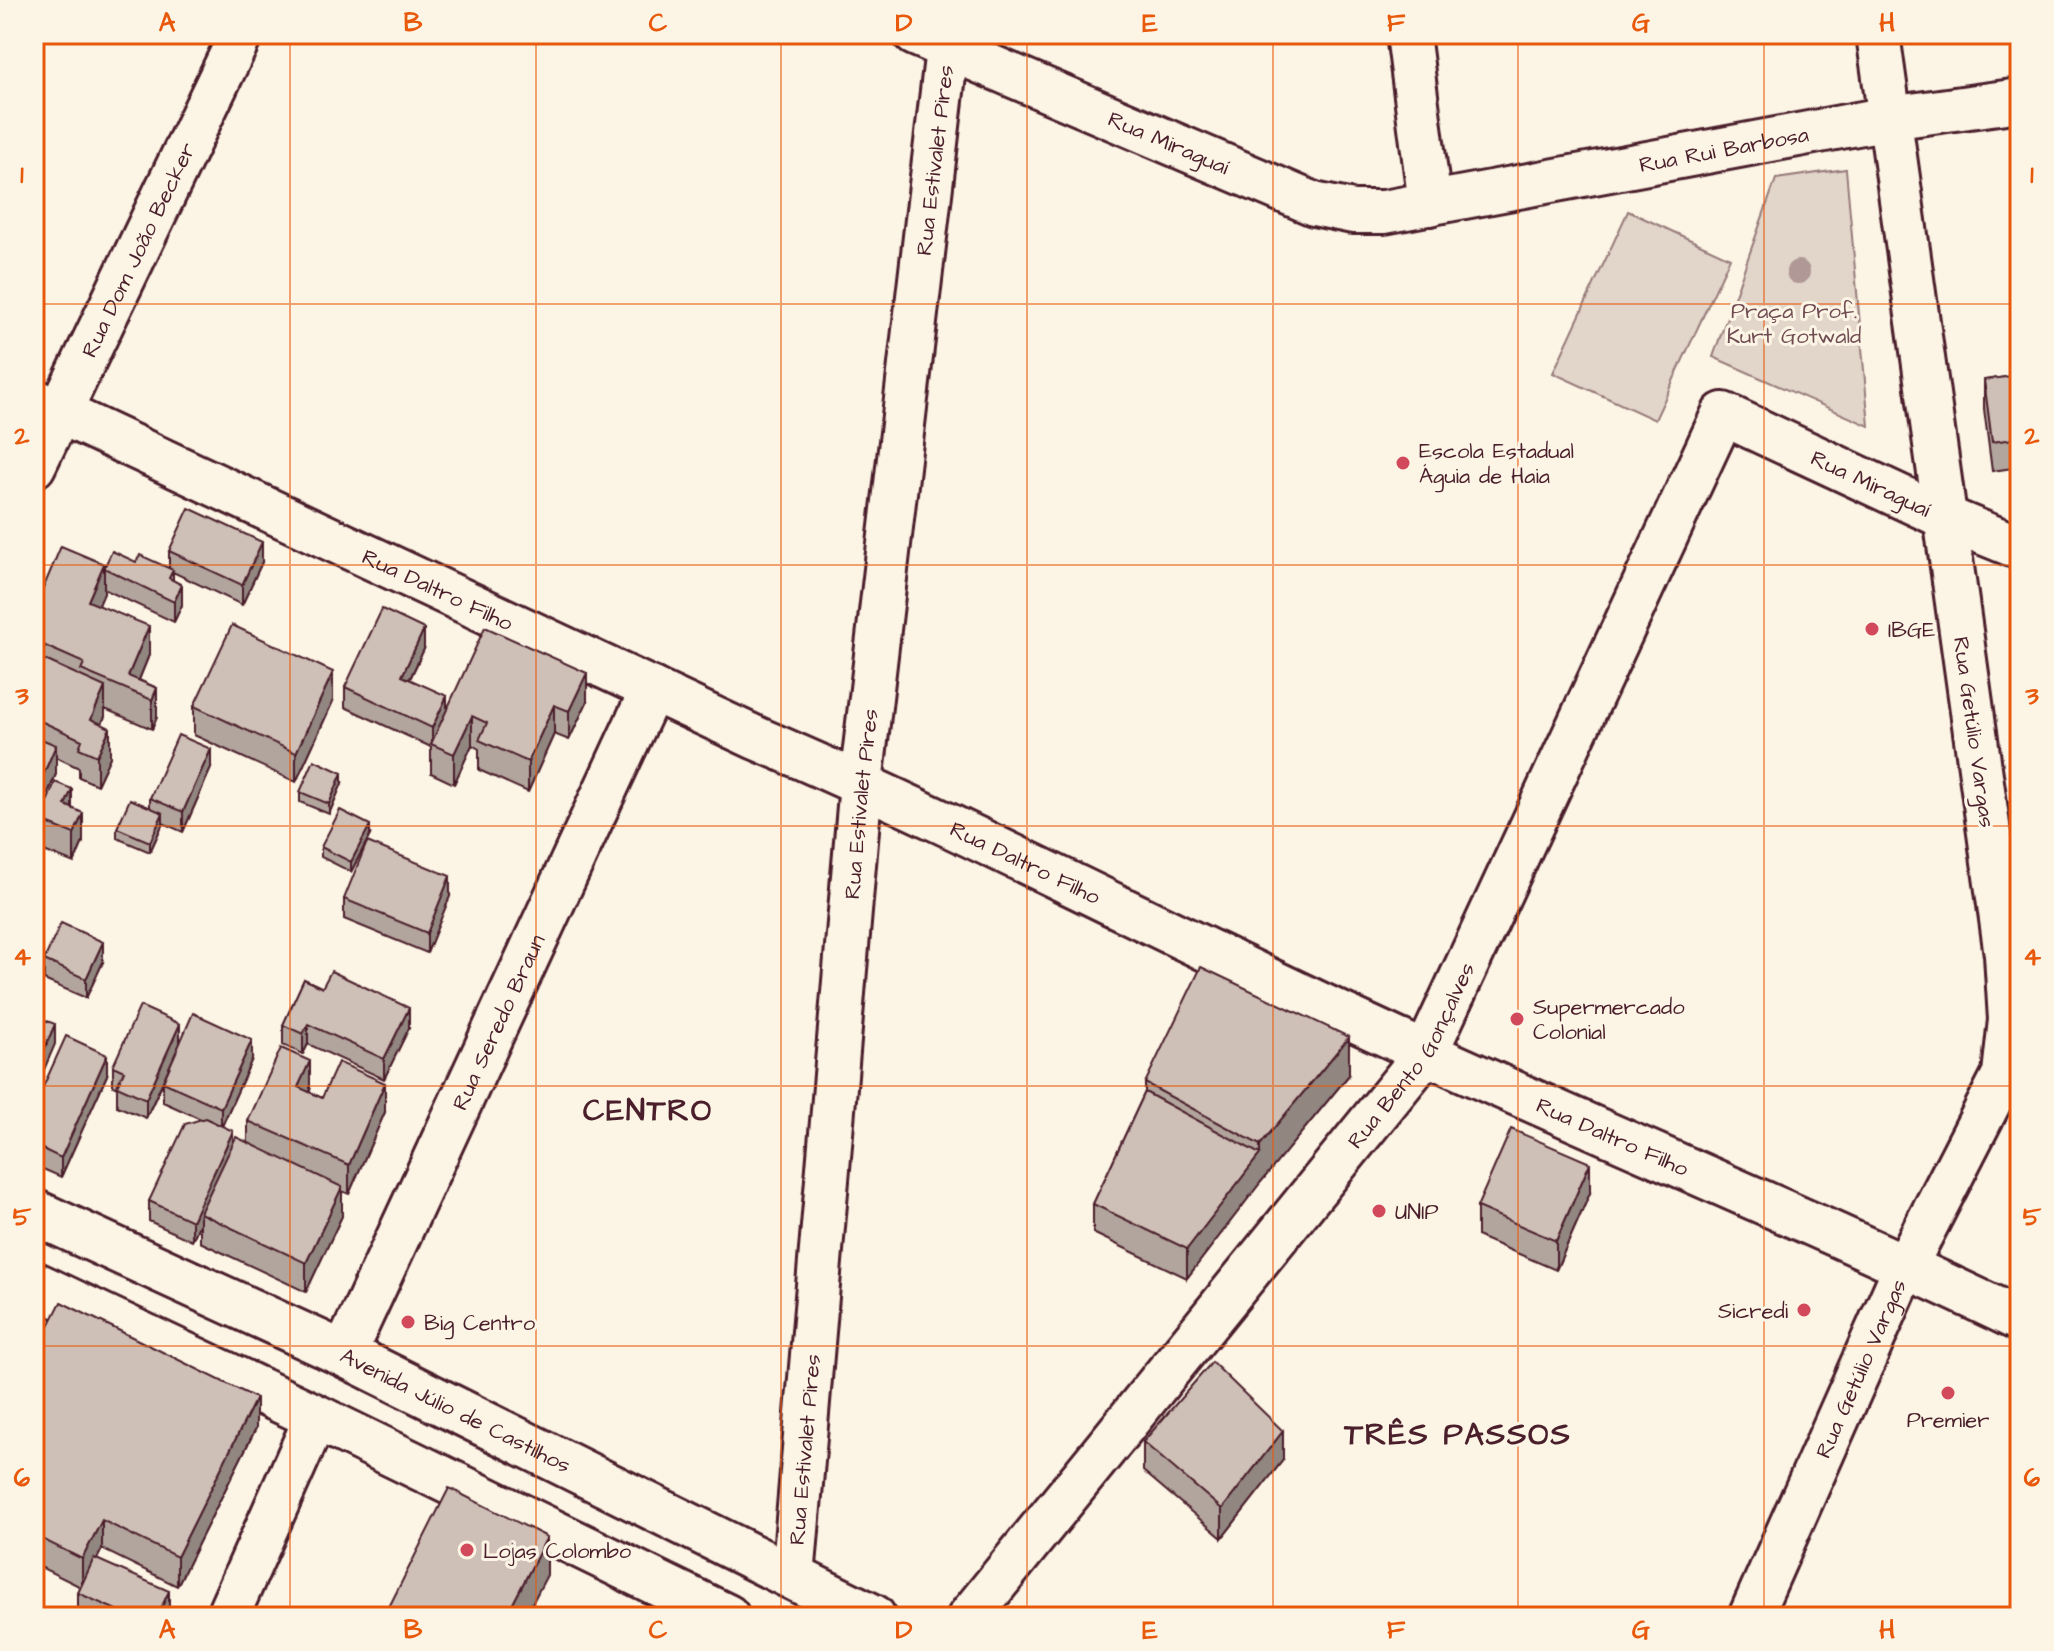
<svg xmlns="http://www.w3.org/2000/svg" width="2054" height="1651" font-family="'Architects Daughter',sans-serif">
<rect width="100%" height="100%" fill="#fcf5e5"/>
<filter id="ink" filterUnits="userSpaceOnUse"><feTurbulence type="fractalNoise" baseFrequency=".0125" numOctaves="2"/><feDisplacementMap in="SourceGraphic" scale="16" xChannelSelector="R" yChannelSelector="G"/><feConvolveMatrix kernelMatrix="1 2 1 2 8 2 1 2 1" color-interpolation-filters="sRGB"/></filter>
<g filter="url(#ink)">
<path fill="#e2d5ca" stroke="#967a7a" stroke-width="2" d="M1846,169L1869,426L1713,357L1776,179Z
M1628,211L1730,258L1655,420L1553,373Z"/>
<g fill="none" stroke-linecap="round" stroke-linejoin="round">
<g stroke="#4a1f2b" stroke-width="48">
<g id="minor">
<path id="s1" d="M915,34L1314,204L1353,212H1384L1889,118L2020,100"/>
<path d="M1408,34L1430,204"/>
<path id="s2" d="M34,400L756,738C983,835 1201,952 1426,1053C1624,1143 1824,1226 2020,1320"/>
<path id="s3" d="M34,466L241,34"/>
<path id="s4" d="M344,1354L652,689"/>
<path id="s5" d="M793,1577L861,783L947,49L946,34"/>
<path d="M227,1617L316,1417"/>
<path id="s6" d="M969,1617L1426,1053L1723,414L1944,517L2020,548"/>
<path id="s7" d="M1750,1617L1906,1265L2004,1074L2010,1020L2006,955L1878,34"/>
</g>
</g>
<g stroke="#4a1f2b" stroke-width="50">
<g id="major">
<path id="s8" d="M34,1212L344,1354L873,1617"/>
<path d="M34,1284L316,1417L727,1617"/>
</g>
</g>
<use href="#minor" stroke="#fcf5e5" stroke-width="42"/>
<use href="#major" stroke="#fcf5e5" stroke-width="44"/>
</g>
<circle fill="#af9895" cx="1798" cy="272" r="12"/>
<path fill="#b2a59d" stroke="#4a1f2b" stroke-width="2" d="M2020,375V467L1992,471L1984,409V380Z
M169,551L262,562L242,605L173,572V580L182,605L174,622L104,589V593L99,605L149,655L139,680L157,688V717L152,729L105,709V716L102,724L110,757L97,785L79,777V768L56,757V774L46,798L72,808L83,842L74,863L34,847V610L104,567L136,562L169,569Z
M424,649L410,679L447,710L587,702L569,740L554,734L528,792L479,770V749L472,745L454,784L431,773V747L345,707V687Z
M333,701L296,782L194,735V706Z
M211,768L183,832L163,823L150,852L117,838V828L150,808V798Z
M342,783L329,814L300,802V792Z
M370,835L351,872L321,857V847Z
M450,896L427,953L344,919V899Z
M44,960L103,962L86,998L44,980Z
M304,979L409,1028L384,1079L308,1044L303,1054L283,1045V1025Z
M180,1043L252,1059L222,1126L233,1143H248V1121L310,1090L309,1092L322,1098L385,1112L349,1194L342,1191V1216L306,1292L200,1242V1223L192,1241L149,1221V1201L201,1119L163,1102V1082L146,1118L117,1106V1088L113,1086V1066Z
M107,1075L61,1177L34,1165V1107Z
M1349,1075L1260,1183L1187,1278L1093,1233V1204L1145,1092V1083Z
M1590,1193L1556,1270L1477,1236V1207Z
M34,1355L256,1428L177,1586L102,1549L97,1559L169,1611L166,1617H87L78,1613V1593L81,1587L34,1564Z
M1143,1442L1283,1460L1222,1538L1143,1471Z"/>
<path fill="#918680" stroke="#4a1f2b" stroke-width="2" d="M262,542V562L242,605V585Z
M104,564V593L88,630V601Z
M182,585V605L174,622V602Z
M149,626V655L134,692L128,676Z
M424,629V649L402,695V676Z
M333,672V701L296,782V753Z
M587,673V702L569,740V711Z
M105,687V716L91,748V719Z
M157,688V717L152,729V700Z
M447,696V716L432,745V728Z
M554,705V734L528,792V762Z
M472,716V745L454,784V754Z
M110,728V757L97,785V756Z
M56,745V774L37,819L35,794Z
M211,749V768L183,832V812Z
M342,773V783L329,814V804Z
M72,789V818L65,805Z
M83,813V842L74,863V834Z
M163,813V823L150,852V842Z
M370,825V835L351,872V862Z
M450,876V896L427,953V933Z
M103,942V962L86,998V979Z
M409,1008V1028L384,1079V1059Z
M55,1024V1044L34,1093V1073Z
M180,1024V1044L146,1118V1099Z
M308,1024V1044L303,1054V1034Z
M1349,1037V1075L1260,1183L1187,1278V1249L1260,1154V1145Z
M252,1040V1059L221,1128V1108Z
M107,1055V1075L61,1177V1158Z
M310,1061V1090L298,1117V1087Z
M385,1083V1112L349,1194V1165Z
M233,1131V1151L200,1213V1223L192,1241V1221Z
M1590,1163V1193L1556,1270V1241Z
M342,1187V1216L306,1292V1263Z
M256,1398V1428L177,1586V1557Z
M1283,1431V1460L1222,1538V1509Z
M102,1520V1549L82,1588V1559Z
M547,1537V1575L525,1617H506Z
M169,1591V1611L166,1617H157Z"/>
<path fill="#cfc0b7" stroke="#4a1f2b" stroke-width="2" d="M2020,375V438L1992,442L1984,380Z
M189,508L262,542L242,585L169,551Z
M61,546L104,564L88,601L149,626L128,676L157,688L152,700L81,670L84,663L34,641V610Z
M112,551L136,562L140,555L173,570L169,578L182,585L174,602L104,568Z
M382,609L424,629L402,676L447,696L432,728L345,687Z
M232,625L333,672L296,753L194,706Z
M485,627L587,673L569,711L554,705L528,762L479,740L487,723L472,716L454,754L431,744Z
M34,655L105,687L91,719L110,728L97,756L79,748L82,740L34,718Z
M178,735L211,749L183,812L150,798Z
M34,736L56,745L35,794L48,800L55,782L72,789L65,805L83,813L74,834L34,818Z
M314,760L342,773L329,804L300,792Z
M130,799L163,813L150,842L117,828Z
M340,810L370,825L351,862L321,847Z
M367,842L450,876L427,933L344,899Z
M61,923L103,942L86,979L44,960Z
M1201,967L1349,1037L1260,1145L1145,1083Z
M331,971L409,1008L384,1059L308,1024L303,1034L283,1025L304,979L322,988Z
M140,1006L180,1024L146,1099L117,1086L124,1071L113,1066Z
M193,1013L252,1040L221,1108L163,1082Z
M34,1016L55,1024L34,1073Z
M66,1036L107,1055L61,1158L34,1145V1107Z
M281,1048L310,1061L298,1087L322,1098L338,1062L385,1083L349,1165L248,1121Z
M1145,1092L1260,1154L1187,1249L1093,1204Z
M205,1118L233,1131L192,1221L149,1201L185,1124Z
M1511,1129L1590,1163L1556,1241L1477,1207Z
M236,1137L342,1187L306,1263L200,1213Z
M61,1302L256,1398L177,1557L102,1520L82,1559L34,1535V1355Z
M1212,1362L1283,1431L1222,1509L1143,1442Z
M449,1488L547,1537L506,1617H384Z
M94,1558L169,1591L157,1617H132L78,1593Z"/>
</g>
<path fill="none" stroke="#e8590c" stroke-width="2" stroke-opacity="0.55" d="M290,34V1617M536,34V1617M781,34V1617M1027,34V1617M1273,34V1617M1518,34V1617M1764,34V1617M34,304H2020M34,565H2020M34,826H2020M34,1086H2020M34,1346H2020"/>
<g fill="#d1495b" stroke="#fcf5e5" stroke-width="3">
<circle cx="1403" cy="463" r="8"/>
<circle cx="1872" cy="629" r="8"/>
<circle cx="1517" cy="1019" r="8"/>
<circle cx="1379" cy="1211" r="8"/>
<circle cx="1804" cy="1310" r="8"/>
<circle cx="408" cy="1322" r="8"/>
<circle cx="1948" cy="1393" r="8"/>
<circle cx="467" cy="1550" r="8"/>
</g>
<g text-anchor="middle" stroke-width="6" stroke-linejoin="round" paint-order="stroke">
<g font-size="22" fill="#4a1f2b" stroke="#fcf5e5">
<text dy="8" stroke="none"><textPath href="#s1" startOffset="276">Rua Miraguaí</textPath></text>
<text dy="8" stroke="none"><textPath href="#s1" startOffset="850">Rua Rui Barbosa</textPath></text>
<text dy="8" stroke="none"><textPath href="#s5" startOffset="1424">Rua Estivalet Pires</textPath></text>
<text dy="8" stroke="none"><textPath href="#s3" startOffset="240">Rua Dom João Becker</textPath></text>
<text dy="8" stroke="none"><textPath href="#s6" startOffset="1594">Rua Miraguaí</textPath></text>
<text dy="8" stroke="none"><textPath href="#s2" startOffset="446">Rua Daltro Filho</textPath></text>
<text transform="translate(1975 732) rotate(82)" y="8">Rua Getúlio Vargas</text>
<text dy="8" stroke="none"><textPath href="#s5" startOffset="776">Rua Estivalet Pires</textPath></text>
<text dy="8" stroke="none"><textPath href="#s2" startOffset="1094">Rua Daltro Filho</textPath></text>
<text dy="8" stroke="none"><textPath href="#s4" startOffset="366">Rua Seredo Braun</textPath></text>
<text dy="8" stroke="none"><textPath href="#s6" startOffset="716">Rua Bento Gonçalves</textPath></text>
<text dy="8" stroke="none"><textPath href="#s2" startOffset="1742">Rua Daltro Filho</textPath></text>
<text dy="8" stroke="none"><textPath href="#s7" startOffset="272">Rua Getúlio Vargas</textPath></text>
<text dy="8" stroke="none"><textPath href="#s8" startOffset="466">Avenida Júlio de Castilhos</textPath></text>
<text dy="8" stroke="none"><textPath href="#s5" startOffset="128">Rua Estivalet Pires</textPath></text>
</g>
<g font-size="22" fill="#704c53" stroke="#fcf5e5">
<text x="1794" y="318">Praça Prof.<tspan x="1794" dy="25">Kurt Gotwald</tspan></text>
</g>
<g font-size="22" fill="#4a1f2b" stroke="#fcf5e5" text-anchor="start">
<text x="1419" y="458">Escola Estadual<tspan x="1419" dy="25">Águia de Haia</tspan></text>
<text x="1888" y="637">IBGE</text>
<text x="1533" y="1014">Supermercado<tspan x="1533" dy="25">Colonial</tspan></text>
<text x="1395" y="1219">UNIP</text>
<text x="1788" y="1318" text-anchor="end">Sicredi</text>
<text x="424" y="1330">Big Centro</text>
<text x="1948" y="1427" text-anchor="middle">Premier</text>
<text x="483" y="1558">Lojas Colombo</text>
</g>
<g font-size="30" font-weight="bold" letter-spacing="2" fill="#4a1f2b" stroke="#fcf5e5">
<text x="648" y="1120">CENTRO</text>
<text x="1458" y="1444">TRÊS PASSOS</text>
</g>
</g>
<rect width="2054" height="1651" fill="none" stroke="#fcf5e5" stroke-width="88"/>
<rect x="44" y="44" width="1966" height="1563" fill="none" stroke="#e8590c" stroke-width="3"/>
<g font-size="26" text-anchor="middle" font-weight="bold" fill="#e8590c">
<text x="167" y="31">A</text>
<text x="413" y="31">B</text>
<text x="658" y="31">C</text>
<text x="904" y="31">D</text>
<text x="1150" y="31">E</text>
<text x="1396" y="31">F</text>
<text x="1641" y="31">G</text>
<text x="1887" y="31">H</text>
<text x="22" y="183">1</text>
<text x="2032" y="183">1</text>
<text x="22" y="444">2</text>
<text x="2032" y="444">2</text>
<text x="22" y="704">3</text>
<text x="2032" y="704">3</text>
<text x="22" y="965">4</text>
<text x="2032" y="965">4</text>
<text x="22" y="1225">5</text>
<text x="2032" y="1225">5</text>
<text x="22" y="1486">6</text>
<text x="2032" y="1486">6</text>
<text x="167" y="1638">A</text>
<text x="413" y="1638">B</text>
<text x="658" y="1638">C</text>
<text x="904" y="1638">D</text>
<text x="1150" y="1638">E</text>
<text x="1396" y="1638">F</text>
<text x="1641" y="1638">G</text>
<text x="1887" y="1638">H</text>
</g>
</svg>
